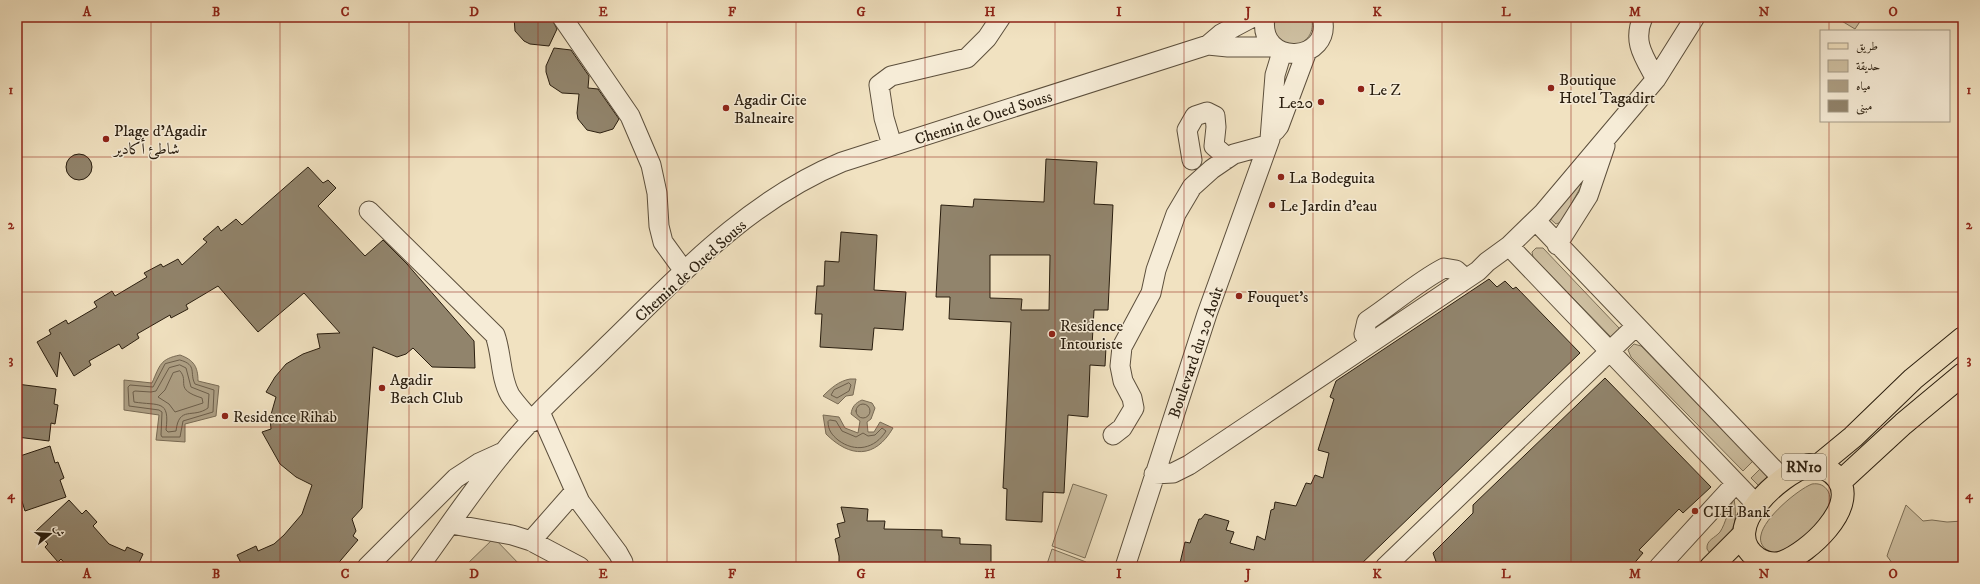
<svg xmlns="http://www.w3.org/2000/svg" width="1980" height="584" font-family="'IM FELL DW Pica',Amiri,serif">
<rect width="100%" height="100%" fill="#f1e2c1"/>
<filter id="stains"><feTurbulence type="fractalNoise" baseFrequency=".005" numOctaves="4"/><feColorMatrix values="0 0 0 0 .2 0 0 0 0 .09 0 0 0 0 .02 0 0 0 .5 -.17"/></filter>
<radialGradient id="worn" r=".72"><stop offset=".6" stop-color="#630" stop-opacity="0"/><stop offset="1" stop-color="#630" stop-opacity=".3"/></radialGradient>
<path fill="#cfc1a3" stroke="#7c7059" d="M1275,17H1311C1315,29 1310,39 1298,45L1281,42L1274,32Z
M1835,17H1863L1855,29Z
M1587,176L1561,222L1556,224L1547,216L1548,210Z
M1536,248H1543L1619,328L1621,334L1611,337L1533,257L1532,252Z
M1634,344L1641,346L1753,461L1743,471L1631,357L1628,350Z
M1760,469L1769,479L1760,487L1751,478Z
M1073,484L1107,495L1085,558L1052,546Z
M1812,484C1819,483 1824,485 1828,491C1838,508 1807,538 1793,546C1789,548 1784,553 1779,553C1769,554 1758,546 1761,535C1764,518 1797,490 1812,484Z
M1734,499C1739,529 1730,534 1711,555L1707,549C1706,540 1715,538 1720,532C1726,523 1728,509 1734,499Z
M1906,505L1923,521L1932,520L1947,522L1963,521V567L1933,565L1895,567L1887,556L1889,550Z
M494,538L522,567H464Z
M1052,549L1086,562L1084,567H1046Z"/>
<path fill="#ad9f84" stroke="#796b55" d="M180,355C194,360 198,367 198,381L219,386L216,416L185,424V442L156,440L159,415L124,410V380L152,383C160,365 160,359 180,355Z
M850,379H856L853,395L846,396L838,404L823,396C831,388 839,381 850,379Z
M862,400L872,403L875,408L871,419L867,422L868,432H874L880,422L893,428C875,459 850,458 826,434L823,415L839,417L845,428L858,433L860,421L851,414C852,407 855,403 862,400Z"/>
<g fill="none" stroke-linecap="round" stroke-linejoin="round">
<path stroke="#6c5e4a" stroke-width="1" d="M180,360C198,365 189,373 195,384L214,390L213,412L183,421L180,437H162L161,435L162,412L159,410L129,406L128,387L130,385L153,387L165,364Z
M180,365L186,368L191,387L209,394L208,408C193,419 179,405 176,431L168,432L166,430C170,399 159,406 134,402L133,392L135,391L151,392L156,391L169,368Z
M180,371C190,382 173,389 202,398L203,403L175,412L169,404L158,397L165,390L173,373Z
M849,383L851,385L849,391L837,398L831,395L834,390Z
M856 411a7 7 0 1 1 14 0a7 7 0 1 1-14 0Z
M830,420L836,421L842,431L856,437L863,433L868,436L875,435L882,428L886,431C875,449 855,453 838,440C832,435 828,430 828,422Z"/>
</g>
<path fill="#91846c" stroke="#2a1e0f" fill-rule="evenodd" d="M514,17H551L557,29L549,46L530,44L524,41L515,31Z
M554,48L571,50L589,76L588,88L598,89L619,119L613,129L600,133L587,130L578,119L577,113L579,94L562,93L550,85L546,72V66Z
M66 167a13 13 0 1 1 26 0a13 13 0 1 1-26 0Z
M1046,159L1097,162L1094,204L1113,205L1108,310H1094L1092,346L1106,347L1105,366L1090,365L1088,417L1068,415L1064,493L1043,492L1042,522L1006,520L1007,489L1003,488L1011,322L949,319L950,297H936L941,205L973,207L974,199L1044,202ZM990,255H1050L1049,310H1021L1022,299L990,298Z
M308,167L323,183L328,180L336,188L318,206L365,256L383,240L407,264L474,341L475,368L432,367L413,348L406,354L397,357L373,347L362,508L352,519L356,531L353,536L358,540L335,567H243L237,555L256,546L258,551L274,544L284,535L302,514L312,485L296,477L280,464L262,432L271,429L270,418L276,397L266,392L275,377L286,364L303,354L320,348L317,334L340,333L304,293L258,332L218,286L186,305L188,309L171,318L170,315L137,334L139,338L122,349L119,344L89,361L91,365L74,376L60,352L57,377L37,342L51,334L49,330L66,320L68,324L97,307L94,302L112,291L115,296L147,277L144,273L161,264L163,267L178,259L182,265L207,242L203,239L218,226L221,231L236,219L242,225Z
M841,232L877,235L874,290L906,292L903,330L874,328L872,350L820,347L822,314H815L817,286H824L825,261L839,262Z
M1489,279L1497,287L1505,281L1513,289L1516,287L1580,353L1358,567H1179L1185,542L1190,543L1199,519H1201L1205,514L1229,521L1226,530L1234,532L1230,543L1254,550L1257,536L1265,540L1271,510L1274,509L1275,502L1296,506L1306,483L1311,484L1315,475L1323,478L1329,453L1318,450L1334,399L1330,397L1336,381Z
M1605,378L1711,487L1683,513L1679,509L1639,550L1643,553L1631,567H1438L1433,553L1473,513V505Z
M17,384L56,389L54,404L58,405L55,424L51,423L49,441L17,437Z
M50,446L55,463L58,462L64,478L60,480L66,497L25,511L20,495H17V457Z
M69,500L82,514L86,510L97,522L93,526L109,544L125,551L127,547L143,554L137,567H68L61,559L58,562L45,547L48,544L36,531Z
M841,507L868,509L867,521H885L884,529L942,530V537L960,538V544L991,545V567H839V556L835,539L840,537L837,524L845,522Z"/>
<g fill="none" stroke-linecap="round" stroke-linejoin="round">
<g stroke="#5c4f3c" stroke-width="21">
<path id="minor" d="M562,17L630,116L651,165L657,193L659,226L663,242L684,271
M1265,17C1257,68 1334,63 1322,17
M1643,17C1632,42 1644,57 1656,79
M1208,45L1228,47H1274
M1275,131L1279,126L1307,51
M892,145L884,118L879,85L891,76L967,58L987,38L1001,17
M1192,160L1187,130L1195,116L1207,112L1215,116L1216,127L1214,146L1228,158
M369,211L495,335C502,354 500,377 510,395C516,404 525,413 532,422
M1536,221L1783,479
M1557,245L1588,196L1605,146
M1509,246L1757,505
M1369,342L1364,334L1367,321C1393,304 1417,282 1444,268L1456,270L1465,278
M540,412L580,502L618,553L623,562V567
M1113,435L1122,428L1134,408L1132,398L1123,381L1120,366L1122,347L1151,293L1156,270L1176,214L1192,187L1212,169L1234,154L1267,145
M1154,474L1173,473L1189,465L1478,271L1487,262L1509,246L1543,213L1656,79L1695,17
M451,524L512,535L531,541L580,567
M531,541L575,491
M367,567L456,478L479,463L501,453
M419,567C447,529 473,489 503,453C534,414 573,380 608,345C679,276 749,200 842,162L1208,45L1221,34L1253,17
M1125,567L1207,314L1270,139L1275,75L1282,52
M1385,567L1636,326
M1659,567L1736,483"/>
</g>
<g stroke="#2a1e0f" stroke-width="24">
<path id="major" d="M1809,465C1821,466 1831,469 1838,479C1858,508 1808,553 1783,562C1775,565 1765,563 1757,558C1717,529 1780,474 1809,465Z
M1819,465L1853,437L1913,379L1963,338
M1840,482L1903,424L1963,374
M1711,567L1743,535"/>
</g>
<use href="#minor" stroke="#f6ecd7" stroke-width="19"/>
<use href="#major" stroke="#f1e2c1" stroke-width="22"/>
</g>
<path fill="none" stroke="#8f2418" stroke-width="1" stroke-opacity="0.55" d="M151,17V567M280,17V567M409,17V567M538,17V567M667,17V567M796,17V567M925,17V567M1055,17V567M1184,17V567M1313,17V567M1442,17V567M1571,17V567M1700,17V567M1829,17V31M1829,121V567M17,157H1963M17,292H1963M17,427H1963"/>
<g fill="#8f2418" stroke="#f6ecd7" stroke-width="1.5">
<circle cx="1551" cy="88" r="4"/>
<circle cx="1361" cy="89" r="4"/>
<circle cx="1321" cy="102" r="4"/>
<circle cx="726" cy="108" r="4"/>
<circle cx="106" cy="139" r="4"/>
<circle cx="1281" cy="177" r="4"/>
<circle cx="1272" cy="205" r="4"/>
<circle cx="1239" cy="296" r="4"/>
<circle cx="1052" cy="334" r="4"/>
<circle cx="382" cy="388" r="4"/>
<circle cx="225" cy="416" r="4"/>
<circle cx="1695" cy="511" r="4"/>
</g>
<g text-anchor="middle" stroke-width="3" stroke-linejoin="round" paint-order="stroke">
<rect fill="#f6ecd7" stroke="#675c4b" stroke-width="1" x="1782" y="454" width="44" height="26" rx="3"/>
<g font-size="15" font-weight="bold" fill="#2a1e0f">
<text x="1804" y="472">RN10</text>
</g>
<g font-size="16" fill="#2a1e0f" stroke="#f6ecd7" text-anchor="start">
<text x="1559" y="85">Boutique<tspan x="1559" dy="18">Hotel Tagadirt</tspan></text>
<text x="1369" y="95">Le Z</text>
<text x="734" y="105">Agadir Cite<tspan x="734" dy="18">Balneaire</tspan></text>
<text x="1313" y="108" text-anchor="end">Le20</text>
<text x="114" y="136">Plage d'Agadir<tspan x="114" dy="18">شاطئ أكادير</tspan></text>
<text x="1289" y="183">La Bodeguita</text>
<text x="1280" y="211">Le Jardin d'eau</text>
<text x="1247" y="302">Fouquet's</text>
<text x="1060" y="331">Residence<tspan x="1060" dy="18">Intouriste</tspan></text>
<text x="390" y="385">Agadir<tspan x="390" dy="18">Beach Club</tspan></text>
<text x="233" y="422">Residence Rihab</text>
<text x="1703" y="517">CIH Bank</text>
</g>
<g font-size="16" fill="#2a1e0f" stroke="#f6ecd7">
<text transform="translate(983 117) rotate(-18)" y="6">Chemin de Oued Souss</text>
<text transform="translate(690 270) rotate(-42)" y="6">Chemin de Oued Souss</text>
<text transform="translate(1195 352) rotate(-71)" y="6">Boulevard du 20 Août</text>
</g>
</g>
<rect width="1980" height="584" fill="none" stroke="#f1e2c1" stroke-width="44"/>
<rect x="1820" y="30" width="130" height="92" fill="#f6ecd7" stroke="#a49a87"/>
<rect x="1828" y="43" width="20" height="6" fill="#f1e2c1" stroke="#a49a87"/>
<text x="1856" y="50" font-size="12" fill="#2a1e0f">طريق</text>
<rect x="1828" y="60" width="20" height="12" fill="#cfc1a3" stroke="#a49a87"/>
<text x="1856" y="70" font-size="12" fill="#2a1e0f">حديقة</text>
<rect x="1828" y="80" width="20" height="12" fill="#ad9f84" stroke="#a49a87"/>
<text x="1856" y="90" font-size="12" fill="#2a1e0f">مياه</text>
<rect x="1828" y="100" width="20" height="12" fill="#91846c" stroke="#a49a87"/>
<text x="1856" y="110" font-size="12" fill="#2a1e0f">مبنى</text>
<g transform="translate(50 534) rotate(72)" stroke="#f6ecd7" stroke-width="3" paint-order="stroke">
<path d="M0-3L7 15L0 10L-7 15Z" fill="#2a1e0f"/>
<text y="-6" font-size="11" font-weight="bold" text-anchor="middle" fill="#2a1e0f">ش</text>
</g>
<rect x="22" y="22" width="1936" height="540" fill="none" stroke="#8f2418" stroke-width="1.5"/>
<g font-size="13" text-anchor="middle" font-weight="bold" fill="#8f2418">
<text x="87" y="16">A</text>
<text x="216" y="16">B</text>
<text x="345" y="16">C</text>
<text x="474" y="16">D</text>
<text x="603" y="16">E</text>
<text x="732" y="16">F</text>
<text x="861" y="16">G</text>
<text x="990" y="16">H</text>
<text x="1119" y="16">I</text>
<text x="1248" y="16">J</text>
<text x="1377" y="16">K</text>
<text x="1506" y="16">L</text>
<text x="1635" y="16">M</text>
<text x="1764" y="16">N</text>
<text x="1893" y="16">O</text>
<text x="11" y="94">1</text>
<text x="1969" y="94">1</text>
<text x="11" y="229">2</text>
<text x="1969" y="229">2</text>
<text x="11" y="364">3</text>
<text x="1969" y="364">3</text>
<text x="11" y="499">4</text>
<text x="1969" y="499">4</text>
<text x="87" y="578">A</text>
<text x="216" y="578">B</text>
<text x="345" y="578">C</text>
<text x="474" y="578">D</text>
<text x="603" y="578">E</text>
<text x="732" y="578">F</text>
<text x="861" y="578">G</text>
<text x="990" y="578">H</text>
<text x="1119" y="578">I</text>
<text x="1248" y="578">J</text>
<text x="1377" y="578">K</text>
<text x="1506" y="578">L</text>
<text x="1635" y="578">M</text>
<text x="1764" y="578">N</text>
<text x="1893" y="578">O</text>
</g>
<rect width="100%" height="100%" filter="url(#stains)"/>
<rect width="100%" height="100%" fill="url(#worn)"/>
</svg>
